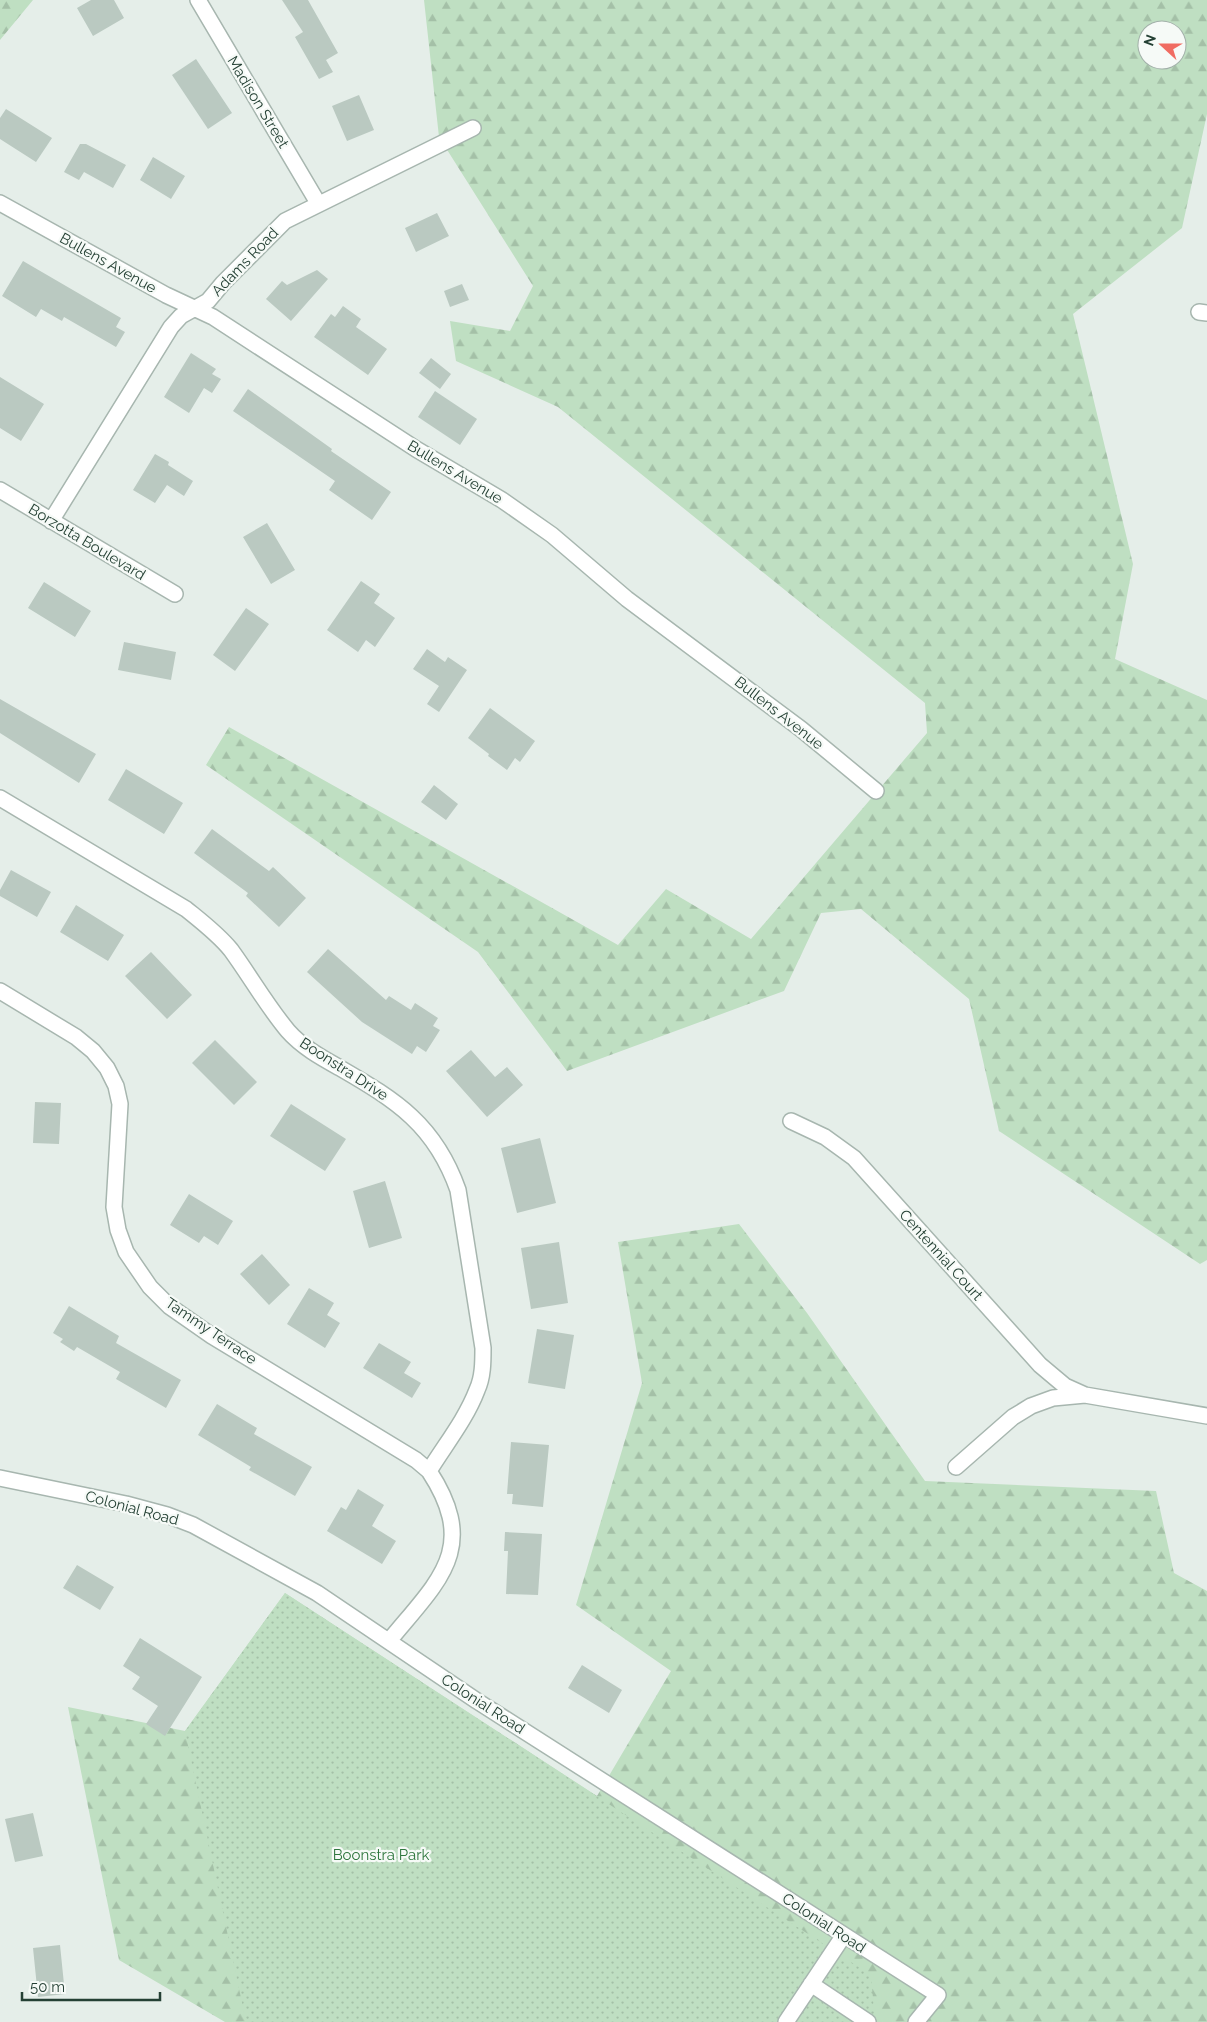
<svg xmlns="http://www.w3.org/2000/svg" width="1207" height="2022" font-family="Raleway,sans-serif">
<defs>
<pattern id="forest-firs" width="22" height="20" patternUnits="userSpaceOnUse" patternTransform="scale(1.25)"><rect width="22" height="20" fill="#bfdfc2"/><path d="M5 1l3.5 6h-7zM16 11l3.5 6h-7z" fill="#a4c0a7"/></pattern>
<pattern id="park-dots" width="8" height="8" patternUnits="userSpaceOnUse" patternTransform="scale(1.25)"><rect width="8" height="8" fill="#bfdfc2"/><path d="M2 2h.1M6 6h.1" fill="none" stroke="#a4c0a7" stroke-width="1.8" stroke-linecap="round"/></pattern>
</defs>
<rect width="100%" height="100%" fill="#e5eee9"/>
<path fill="url(#forest-firs)" fill-rule="evenodd" d="M0,0H33L0,40Z
M424,0H1207V114L1182,228L1073,314L1133,564L1115,659L1207,700V1260L1200,1264L999,1131L969,999L861,909L821,913L784,991L567,1071L478,952L206,765L229,727L618,945L666,889L751,939L927,733L925,703L558,407L456,361L450,321L510,331L533,286L439,137ZM1147,30H1177V60H1147Z
M739,1224L807,1313L925,1481L1156,1491L1174,1573L1207,1591V2022H225L119,1960L68,1707L185,1731L285,1593L597,1796L671,1671L576,1605L642,1383L618,1242Z"/>
<path fill="url(#park-dots)" d="M285,1593L871,1975L875,2022H246L185,1731Z"/>
<path fill="#bac9c1" d="M91,0H114L124,18L93,36L77,8Z
M282,0H308L338,53L326,60L333,72L319,79L295,37L303,32Z
M196,59L232,113L208,129L172,75Z
M359,95L374,130L347,141L332,106Z
M6,109L52,138L36,162L0,139V118Z
M80,144H86L126,165L113,188L84,172L79,180L64,172Z
M153,157L185,176L171,199L140,180Z
M437,213L449,236L416,252L405,228Z
M23,261L121,318L116,327L125,332L116,347L64,317L62,321L41,309L36,317L2,296Z
M317,270L328,279L291,321L266,299L282,281L287,285Z
M462,284L469,300L450,307L444,291Z
M343,306L361,319L356,327L387,349L368,375L314,337L331,314L335,317Z
M191,353L216,369L212,374L221,379L212,393L204,388L189,413L164,397Z
M431,358L451,374L440,389L419,373Z
M0,377L44,404L21,441L0,428Z
M248,389L332,449L331,451L391,492L372,520L329,490L335,481L233,411Z
M435,391L477,419L460,445L418,417Z
M155,454L169,462L168,465L193,481L184,496L167,485L155,503L133,490Z
M267,523L295,570L271,584L243,537Z
M361,581L380,594L374,603L395,618L375,647L366,640L358,652L327,630Z
M44,582L91,611L75,637L28,608Z
M246,608L269,624L235,671L213,655Z
M124,642L176,652L171,680L118,670Z
M427,649L445,662L448,657L467,670L439,712L427,704L439,686L413,669Z
M0,699L96,754L79,783L0,733Z
M490,708L535,741L520,762L515,758L507,770L488,756L489,754L468,738Z
M126,769L183,803L164,834L108,800Z
M434,785L458,804L446,820L421,802Z
M212,829L269,871L273,867L306,898L279,927L246,896L248,893L194,853Z
M11,870L51,892L37,917L0,896V890Z
M76,905L124,935L108,961L60,932Z
M328,949L386,1000L389,996L411,1010L415,1003L438,1018L433,1026L440,1030L426,1052L417,1046L412,1054L362,1022L307,972Z
M151,952L192,995L167,1019L125,976Z
M215,1040L257,1082L234,1105L192,1063Z
M471,1050L495,1077L507,1067L523,1085L487,1117L446,1071Z
M35,1102L61,1103L59,1144L33,1143Z
M291,1104L346,1139L325,1171L270,1136Z
M540,1138L556,1203L517,1213L501,1148Z
M385,1181L402,1238L369,1248L353,1191Z
M189,1194L233,1221L218,1245L204,1236L199,1243L170,1225Z
M559,1242L568,1303L531,1309L521,1248Z
M262,1254L290,1285L269,1305L240,1274Z
M309,1288L334,1303L327,1315L340,1323L325,1348L287,1324Z
M69,1306L119,1336L116,1343L181,1380L166,1408L116,1379L120,1372L77,1347L74,1351L60,1342L63,1339L53,1333Z
M537,1329L574,1335L565,1389L528,1383Z
M379,1343L411,1362L404,1373L421,1383L412,1398L363,1368Z
M217,1404L257,1428L254,1434L312,1467L295,1496L249,1470L251,1467L198,1435Z
M511,1442L549,1445L543,1507L512,1504L513,1494H507Z
M358,1489L384,1505L372,1526L396,1541L382,1564L327,1531L341,1507L346,1510Z
M505,1532L542,1534L538,1595L506,1594L508,1551H504Z
M77,1565L114,1587L100,1610L63,1588Z
M140,1638L202,1677L165,1736L146,1724L158,1706L132,1689L140,1677L123,1666Z
M582,1665L622,1690L609,1713L568,1688Z
M33,1813L43,1856L15,1862L5,1819Z
M60,1945L65,1994L38,1997L33,1948Z"/>
<g fill="none" stroke-linecap="round" stroke-linejoin="round">
<g stroke="#a7b6af" stroke-width="18">
<path id="minor" d="M198,0L318,203
M0,203L166,295L213,317L416,449L502,500L552,535L627,599L801,729L876,791
M1199,312L1207,313
M0,490L175,594
M51,521L171,327L181,316L208,301L223,283L285,221L473,128
M0,798L186,909C202,922 218,934 231,950C250,976 267,1006 288,1031C302,1047 322,1058 340,1068C397,1101 435,1125 458,1190L483,1348C483,1362 483,1377 477,1390C466,1419 445,1445 429,1471C480,1549 438,1581 389,1641
M0,991L76,1037L93,1051L107,1068L116,1086L120,1104L114,1207L118,1230L126,1252L150,1287L169,1306L212,1336L416,1460L429,1471
M791,1121L825,1137L854,1158L1040,1365L1065,1386L1085,1395
M956,1467L1013,1417L1031,1406L1053,1398L1085,1395L1207,1416
M0,1478L126,1504L167,1515L193,1525L317,1593L477,1701L938,1995L916,2022
M811,1984L868,2022
M786,2022L844,1935"/>
</g>
<use href="#minor" stroke="#fff" stroke-width="15"/>
</g>
<g text-anchor="middle" stroke-width="4.5" stroke-linejoin="round" paint-order="stroke">
<g font-size="15" fill="#244034" stroke="#f6faf7">
<text transform="translate(258 102) rotate(59)" y="5">Madison Street</text>
<text transform="translate(245 262) rotate(-46)" y="5">Adams Road</text>
<text transform="translate(108 263) rotate(29)" y="5">Bullens Avenue</text>
<text transform="translate(455 472) rotate(31)" y="5">Bullens Avenue</text>
<text transform="translate(87 542) rotate(31)" y="5">Borzotta Boulevard</text>
<text transform="translate(779 713) rotate(38)" y="5">Bullens Avenue</text>
<text transform="translate(344 1069) rotate(33)" y="5">Boonstra Drive</text>
<text transform="translate(941 1255) rotate(48)" y="5">Centennial Court</text>
<text transform="translate(211 1331) rotate(34)" y="5">Tammy Terrace</text>
<text transform="translate(132 1508) rotate(15)" y="5">Colonial Road</text>
<text transform="translate(483 1704) rotate(33)" y="5">Colonial Road</text>
<text transform="translate(824 1923) rotate(33)" y="5">Colonial Road</text>
</g>
<g font-size="15" fill="#2f773e" stroke="#f6faf7">
<text x="381" y="1860">Boonstra Park</text>
</g>
</g>
<g transform="translate(1162 45) rotate(291)"><circle r="24" fill="#f6faf7" stroke="#a2b0a9"/>
<path d="M0-4L9 19L0 12L-9 19Z" fill="#f06c62"/>
<text y="-8" font-size="14" font-weight="bold" text-anchor="middle" fill="#244034">N</text>
</g>
<path d="M22 1992v8h138v-8" fill="none" stroke="#244034" stroke-width="2.5"/>
<text x="30" y="1992" font-size="15" fill="#244034" stroke="#f6faf7" stroke-width="4" paint-order="stroke">50 m</text>
</svg>
